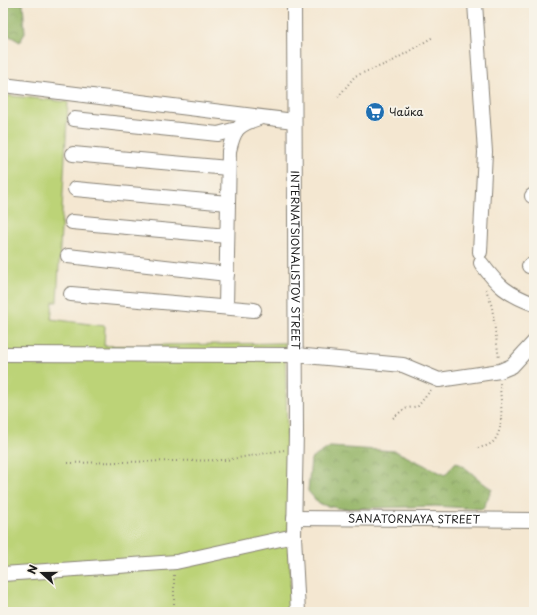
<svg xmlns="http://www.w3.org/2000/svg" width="537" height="615" font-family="'Playpen Sans',sans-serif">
<defs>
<pattern id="forest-crowns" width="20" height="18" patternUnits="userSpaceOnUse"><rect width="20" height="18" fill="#95b568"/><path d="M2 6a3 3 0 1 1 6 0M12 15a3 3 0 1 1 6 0" fill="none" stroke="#799255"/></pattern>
</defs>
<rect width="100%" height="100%" fill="#f7f3e8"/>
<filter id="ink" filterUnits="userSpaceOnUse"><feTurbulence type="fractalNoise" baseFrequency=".025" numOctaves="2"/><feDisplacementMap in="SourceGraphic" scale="8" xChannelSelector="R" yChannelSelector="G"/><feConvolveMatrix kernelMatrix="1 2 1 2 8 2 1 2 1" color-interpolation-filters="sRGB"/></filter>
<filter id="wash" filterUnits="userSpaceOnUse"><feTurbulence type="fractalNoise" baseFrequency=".012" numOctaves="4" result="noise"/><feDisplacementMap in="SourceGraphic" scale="16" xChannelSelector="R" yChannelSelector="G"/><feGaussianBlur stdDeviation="0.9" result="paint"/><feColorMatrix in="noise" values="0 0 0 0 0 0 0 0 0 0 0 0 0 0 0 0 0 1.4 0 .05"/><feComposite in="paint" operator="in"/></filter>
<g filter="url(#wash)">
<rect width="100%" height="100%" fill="#f4e7d1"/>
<path fill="#bcd377" stroke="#6c784a" d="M3,95L68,102L57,302H53L51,319L105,326L104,346L285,343L291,612H3Z"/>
<path fill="url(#forest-crowns)" stroke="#586842" d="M3,3H23L25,33L20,42L3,32Z
M330,447L395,451L445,475L456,462C470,469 478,481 492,489L483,509L435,506L342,509L319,504L308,491L311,459Z"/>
</g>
<g filter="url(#ink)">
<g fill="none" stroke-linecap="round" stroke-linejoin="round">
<g stroke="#888276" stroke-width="16">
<g id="minor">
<path id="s1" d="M294,3L296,431L294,536L298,612"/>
<path d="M475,3L485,152L480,252"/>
<path d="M3,85L294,121"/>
<path d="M74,119L218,134L233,130L236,131"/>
<path d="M73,154L228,168"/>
<path d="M75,189L228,203"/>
<path d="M532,196L534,195"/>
<path d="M72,222L227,236"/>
<path d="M68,256L227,274"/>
<path d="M481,263C498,286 507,294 534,304"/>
<path d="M529,266L534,265"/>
<path d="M71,294L254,310"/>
<path d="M226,307L229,151C234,129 237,125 259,118"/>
<path d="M3,354L295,355L403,365L439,380L500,371L512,366L534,342"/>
<path id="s2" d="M294,518L534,520"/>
<path d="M3,574L176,562L294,536"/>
</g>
</g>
<path stroke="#888276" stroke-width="2" stroke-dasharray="1 3" stroke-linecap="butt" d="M338,97L355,76L391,62L433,37
M486,289L492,307L499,359
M393,418L404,409L418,406L431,390
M478,448C483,447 490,445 493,442C506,428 500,400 500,383
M68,463L226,460L284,450
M174,612V573"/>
<use href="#minor" stroke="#fff" stroke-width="14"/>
</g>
</g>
<defs>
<g id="supermarket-disc" transform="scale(1)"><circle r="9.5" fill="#1f6fb2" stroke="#f7f3e8"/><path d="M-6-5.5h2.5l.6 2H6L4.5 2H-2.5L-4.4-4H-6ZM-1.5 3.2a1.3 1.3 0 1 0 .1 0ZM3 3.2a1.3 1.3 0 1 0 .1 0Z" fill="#fff"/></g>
</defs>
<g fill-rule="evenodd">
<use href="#supermarket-disc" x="375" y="112"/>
</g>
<g text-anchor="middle" stroke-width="4" stroke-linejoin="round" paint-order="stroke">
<g font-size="11" fill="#1c1c1c" stroke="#f7f3e8" text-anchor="start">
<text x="389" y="116">Чайка</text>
</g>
<g font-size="11" fill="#1c1c1c" stroke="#f7f3e8">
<text dy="4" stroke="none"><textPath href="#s1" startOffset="257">INTERNATSIONALISTOV STREET</textPath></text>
<text dy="4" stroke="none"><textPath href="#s2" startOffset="120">SANATORNAYA STREET</textPath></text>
</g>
</g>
<rect width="537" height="615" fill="none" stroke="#f7f3e8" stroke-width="16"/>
<g transform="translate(42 573) rotate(291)" stroke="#f7f3e8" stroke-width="3" paint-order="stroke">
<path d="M0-3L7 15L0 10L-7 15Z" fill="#1c1c1c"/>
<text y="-6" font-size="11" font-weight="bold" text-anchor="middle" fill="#1c1c1c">N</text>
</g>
</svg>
